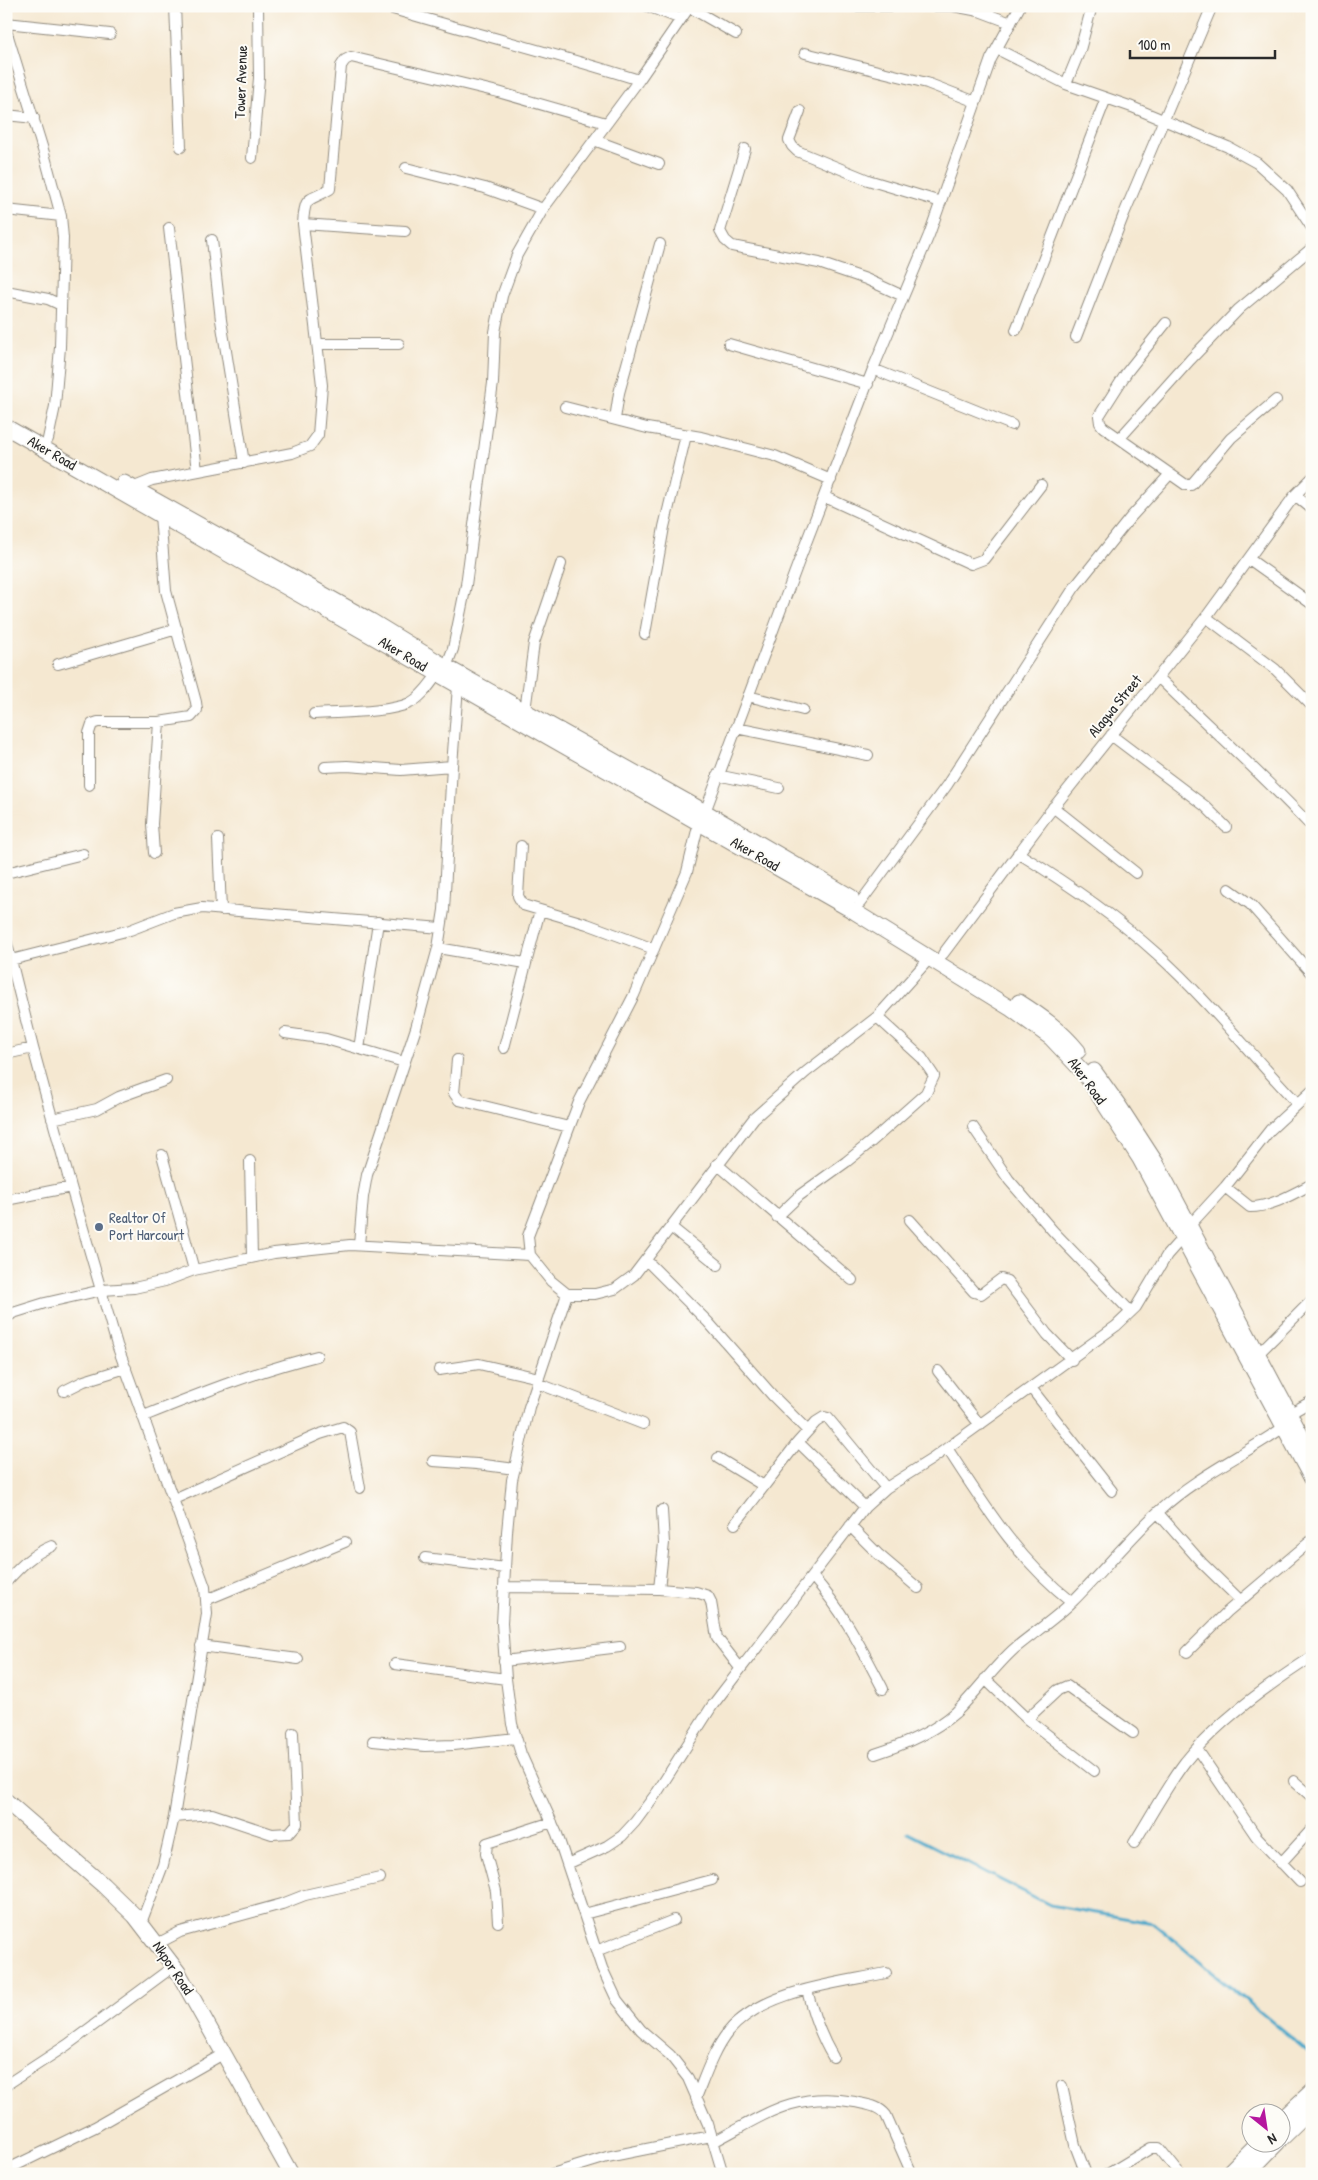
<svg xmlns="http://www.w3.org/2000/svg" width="1318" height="2180" font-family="'Patrick Hand',sans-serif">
<rect width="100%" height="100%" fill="#fdfcf7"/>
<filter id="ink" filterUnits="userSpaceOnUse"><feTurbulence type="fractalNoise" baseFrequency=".02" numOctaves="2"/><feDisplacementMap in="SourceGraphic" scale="10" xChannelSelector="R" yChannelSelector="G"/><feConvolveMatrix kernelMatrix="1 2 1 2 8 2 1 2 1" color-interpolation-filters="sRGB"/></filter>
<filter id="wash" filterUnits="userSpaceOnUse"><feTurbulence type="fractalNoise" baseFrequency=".0096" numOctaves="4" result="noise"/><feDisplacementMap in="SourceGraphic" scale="20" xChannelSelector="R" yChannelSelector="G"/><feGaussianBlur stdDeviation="1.12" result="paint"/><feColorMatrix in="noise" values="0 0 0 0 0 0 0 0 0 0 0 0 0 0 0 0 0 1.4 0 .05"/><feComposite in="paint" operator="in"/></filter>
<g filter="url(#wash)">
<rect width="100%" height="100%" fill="#f5e8d1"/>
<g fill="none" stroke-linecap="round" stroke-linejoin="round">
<path stroke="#4ba8ca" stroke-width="3" d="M908,1833L1050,1905L1153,1923L1312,2055"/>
</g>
</g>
<g filter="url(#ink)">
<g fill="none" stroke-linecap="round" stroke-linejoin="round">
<g stroke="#908a7e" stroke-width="12">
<path id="street" d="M175,6L181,147
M383,6C468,32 554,53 639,80
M647,6L681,19
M842,6H953L979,11L1011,23
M689,7L736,34
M6,23L110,34
M6,30L44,153L61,216L63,238L60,347L55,406L48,439
M997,49L1066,84L1132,107L1228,147L1257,163L1287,190L1312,228
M805,53L927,83L976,102
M1066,84L1080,50L1092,6
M800,111L789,140L792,146L797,151L868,180L941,202
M6,115L34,118
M594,140L659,164
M745,149L720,231L725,240L732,246L819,263L866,279L903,296
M252,158L259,78L258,6
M406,168L485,188L543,209
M6,210L61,216
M303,224L405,231
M169,228L197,471
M212,240L221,320L244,463
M6,291L48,299L61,305
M1166,323L1127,372L1099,416L1100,423L1103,427L1186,485H1191L1231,438L1276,400
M1016,330L1106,98
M1076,337L1124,214L1212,6
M318,344H399
M729,344L868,384
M873,369L1012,425
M565,407L647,428L701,437L775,456L831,480
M615,419L619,393L660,244
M1120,438L1190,360L1239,309L1312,248
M132,488L152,480L292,453L310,446L318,435L322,385L303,224C305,193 308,203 330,189L341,66L345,60L351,57L498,92L606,123
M1295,495L1312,509
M825,497L971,564L984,559L1041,485
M1249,559L1312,604
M1206,617L1275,669L1312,706
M645,634L664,527L686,435
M58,664L177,629
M446,667L453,649L466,585L493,383L495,332L502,296L517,255L543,209L639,80L690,6
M1158,677C1208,726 1260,772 1308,823
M748,696L803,710
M525,711L534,643L561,564
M314,714C341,712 387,713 410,703C422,697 430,684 437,675
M736,728L868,755
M1111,735L1205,806L1226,827
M325,767L347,766L401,770L452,766
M717,775L779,788
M89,785V733L92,724L98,722H159L191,717L197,710L196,702L166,591L160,515
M1053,807L1136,873
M705,812L799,561L873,369L929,235L991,59L1020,6
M699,822L687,872L634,995L579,1102L528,1236L530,1255L551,1281L567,1294H595L615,1289L634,1275L754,1118L806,1072L877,1017L930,958
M218,839L221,910
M521,846L518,896L523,905L587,924L654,949
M154,853L152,824L159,722
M1018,853C1067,883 1114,915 1157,954C1208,1000 1251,1055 1298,1104
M6,873L83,854
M1229,889L1250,904L1312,974
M860,903L947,785L1074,588L1130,518L1170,474
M6,940L33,1048L71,1187L117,1345L205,1587L207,1614L174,1817L163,1865L141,1923
M438,948L525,963
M943,954L1045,818L1206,617L1295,495L1312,478
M11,960L130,930L174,913L202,908L441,928
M285,1033L326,1039L404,1062
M504,1048L540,910
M359,1049L378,922
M6,1054L33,1048
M457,1060L454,1093L459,1100L569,1127
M52,1119L97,1109L119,1097L166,1080
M973,1127L1009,1180L1053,1231L1131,1312
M162,1155L194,1270
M250,1161L252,1257
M717,1164L852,1280
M1225,1187L1250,1207C1271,1207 1293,1194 1312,1184
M6,1200L71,1187
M777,1217L800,1195L846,1162L872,1141L926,1093L934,1076L922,1058L877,1017
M910,1220L974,1292L981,1294L1001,1279L1007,1281L1047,1334L1072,1360
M1190,1225L1225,1187L1270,1130L1312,1091
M671,1227L718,1265
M359,1245L363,1197L367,1175L416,1028L438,948L444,910L452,766L458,686
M646,1260L708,1322L773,1396L808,1431
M567,1294L529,1407L512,1480L507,1532L502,1623L506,1679L512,1724L521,1754L557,1834L602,1968L617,2000L641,2030L670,2055L688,2078L708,2124L723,2174
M6,1318L13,1313L45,1303L102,1290L134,1288L165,1281L194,1270L274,1253L350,1245L530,1255
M1257,1355L1312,1300
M439,1370L479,1364L539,1378
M938,1371L980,1425
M537,1383L643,1424
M1031,1388L1112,1491
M64,1391L84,1381L126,1368
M1289,1414L1312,1401
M144,1416C201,1393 257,1371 317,1356
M947,1448C985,1506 1017,1559 1072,1602
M718,1458L764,1486
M433,1461L477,1464L515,1469
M174,1499L320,1434L343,1427L350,1432L360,1488
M865,1507L798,1442L816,1422L824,1417L828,1418L886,1488
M1158,1513L1202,1563L1240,1600
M735,1524L798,1442
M850,1526L878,1554L918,1588
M425,1558L505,1568
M812,1576C844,1612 861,1647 883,1689
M6,1582C20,1567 32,1554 52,1546
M504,1587L659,1589L696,1592L708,1596L711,1602L717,1638L740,1668
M659,1589L664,1543L662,1510
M206,1600L345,1542
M201,1646L298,1659
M1187,1652L1227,1612L1312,1540
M504,1661L620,1647
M395,1664L506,1679
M985,1679L1027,1719L1094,1771
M1027,1719L1058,1690L1067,1686L1133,1733
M373,1741L425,1746L453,1745L516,1738
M1197,1749L1256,1836L1300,1882
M875,1754C903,1745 932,1733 955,1713C975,1694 993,1668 1014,1649C1033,1633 1055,1619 1073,1601C1102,1572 1128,1540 1159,1511C1197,1476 1242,1456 1284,1427
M1294,1781L1312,1797
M174,1817L212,1814L272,1834L289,1833L297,1824L293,1733
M1134,1843C1151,1816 1166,1787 1185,1762C1218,1721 1268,1685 1312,1657
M1281,1863L1312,1829
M567,1864L607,1846L622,1836L635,1822L658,1791L712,1706L865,1507L886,1488L932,1459L1116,1326L1136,1307L1167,1255L1183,1237
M584,1914L712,1880
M498,1922L496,1891L486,1854L487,1843L552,1822
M157,1944L180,1932L282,1904L305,1895L380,1878
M596,1951L674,1920
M807,1990C813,2015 820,2035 833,2057
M6,2085L67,2045L174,1966
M1062,2086L1075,2145L1086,2174
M696,2098C705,2076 713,2051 728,2032C763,1990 835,1984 886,1973
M713,2142C765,2115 793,2091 855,2102C867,2105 878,2105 886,2115L912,2174
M6,2170L95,2127L223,2054
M552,2174L607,2157L711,2136
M1108,2174L1151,2148H1159L1180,2174"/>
</g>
<g stroke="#908a7e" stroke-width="17">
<path id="secondary" d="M6,427L855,912L1010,1008L1051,1038L1085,1074L1140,1159L1312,1479
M124,483L371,621L446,667L705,812L851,897
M1019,1002C1041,1016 1061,1030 1078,1051
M1094,1071L1119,1106L1156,1163L1312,1456
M6,1801L103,1885L135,1916L178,1972L291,2174
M1280,2121L1312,2091
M1280,2140L1312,2109
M1227,2174L1259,2142
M1247,2174L1278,2142"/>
</g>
<use href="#street" stroke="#fff" stroke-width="10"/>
<use href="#secondary" stroke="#fff" stroke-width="15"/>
</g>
</g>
<circle fill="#5c6f8a" stroke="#fdfcf7" stroke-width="2" cx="99" cy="1227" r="5"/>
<g text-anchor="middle" stroke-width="4" stroke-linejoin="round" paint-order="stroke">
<g font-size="15" fill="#2b2b2b" stroke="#fdfcf7">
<text transform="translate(241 82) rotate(-88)" y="5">Tower Avenue</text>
<text transform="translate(52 453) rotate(30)" y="5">Aker Road</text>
<text transform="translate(403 654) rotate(31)" y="5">Aker Road</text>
<text transform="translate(1115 706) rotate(-51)" y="5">Alagwa Street</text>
<text transform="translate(755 854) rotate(30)" y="5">Aker Road</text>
<text transform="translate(1087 1081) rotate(54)" y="5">Aker Road</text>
<text transform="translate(173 1968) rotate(56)" y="5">Nkpor Road</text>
</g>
<g font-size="15" fill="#4e5e75" stroke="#fdfcf7" text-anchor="start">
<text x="109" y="1223">Realtor Of<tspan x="109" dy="17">Port Harcourt</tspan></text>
</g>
</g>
<rect width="1318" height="2180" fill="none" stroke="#fdfcf7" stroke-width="25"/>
<g transform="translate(1266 2128) rotate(150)"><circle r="24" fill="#fdfcf7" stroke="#a9a8a5"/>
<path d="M0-4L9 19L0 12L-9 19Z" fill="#b5179e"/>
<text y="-8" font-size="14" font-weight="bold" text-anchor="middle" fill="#2b2b2b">N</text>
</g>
<path d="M1130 50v8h145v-8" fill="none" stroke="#2b2b2b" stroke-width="2.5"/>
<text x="1138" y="50" font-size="15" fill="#2b2b2b" stroke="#fdfcf7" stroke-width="4" paint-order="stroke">100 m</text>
</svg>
